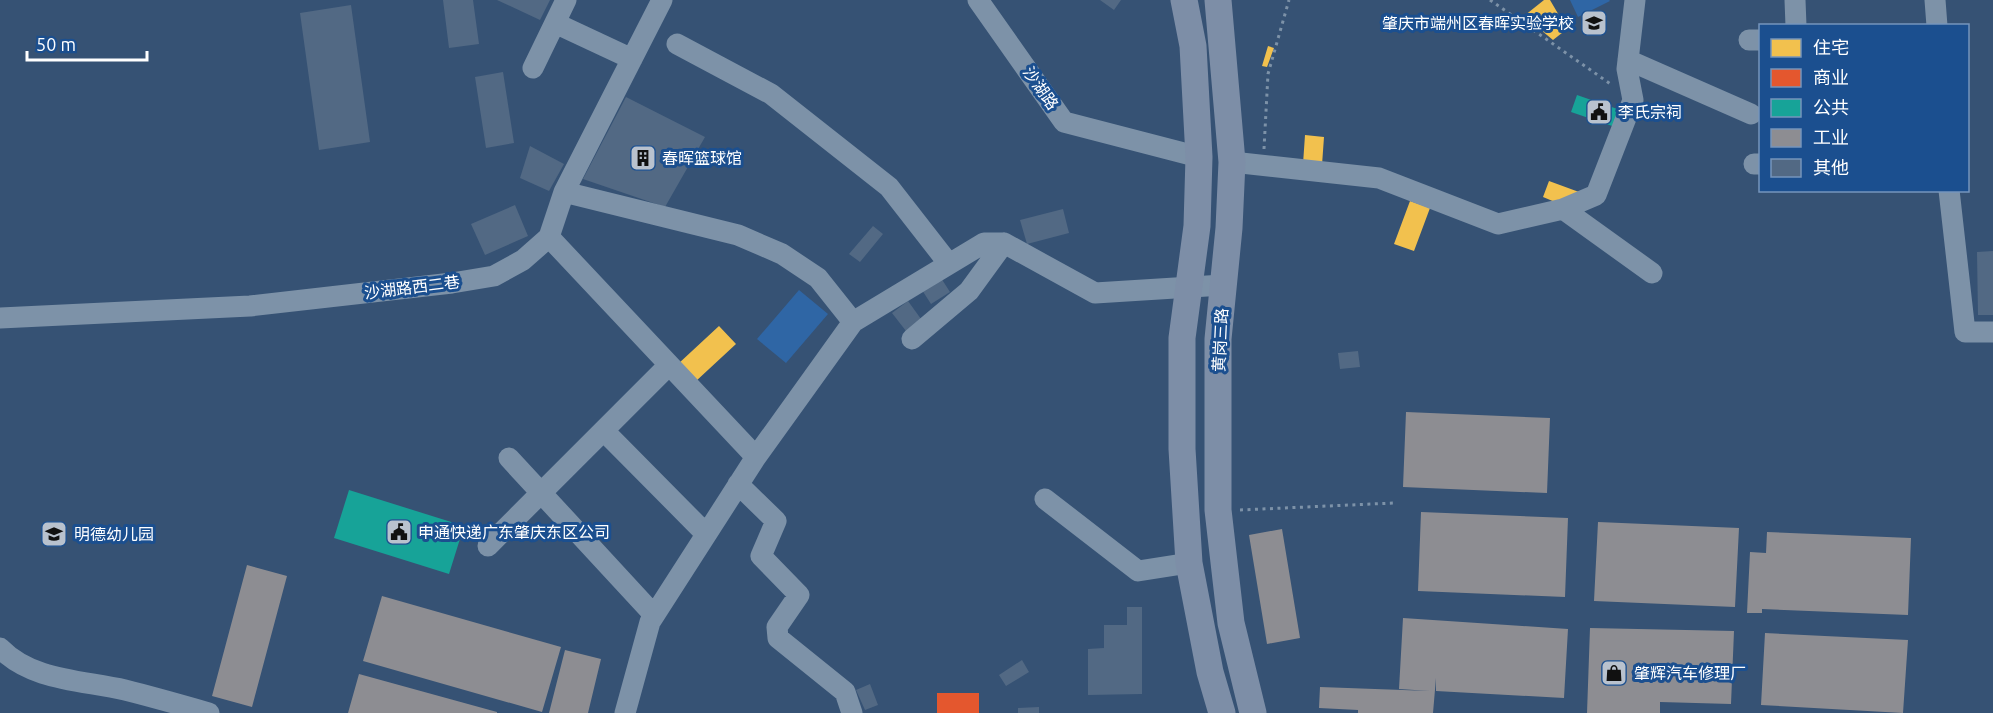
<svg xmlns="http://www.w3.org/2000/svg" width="1993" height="713" font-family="Ubuntu,'Noto Sans SC',sans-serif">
<rect width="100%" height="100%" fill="#365274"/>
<path fill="#2f66a5" d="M1570,0H1609L1610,1L1578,17Z
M799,290L828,314L786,363L757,339Z"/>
<path fill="#f2c14e" d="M1544,0H1550L1567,29L1553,40L1524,16Z
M1268,46L1274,48L1267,67L1262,66Z
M1305,135L1324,137L1322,165L1303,164Z
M1549,181L1579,192L1555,202L1543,197Z
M1410,201L1430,208L1414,251L1394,244Z
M719,326L736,344L695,382L678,364Z"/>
<path fill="#e4572e" d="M937,693H979V713H937Z"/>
<path fill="#17a398" d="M1577,95L1626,112L1621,129L1571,112Z
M349,490L464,526L449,574L334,538Z"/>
<path fill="#8d8d92" d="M1406,412L1550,418L1547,493L1403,487Z
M1421,512L1568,518L1565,597L1418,591Z
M1598,522L1739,528L1735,607L1594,601Z
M1282,529L1300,638L1267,644L1249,535Z
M1767,532L1911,538L1908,615L1762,609V613H1747L1750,552L1766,553Z
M247,565L287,576L252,707L212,696Z
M382,596L561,647L542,712L363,661Z
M1403,618L1568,629L1564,698L1436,691V678L1433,713H1358V710L1319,708L1320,687L1430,691L1399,689Z
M1590,628L1734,631L1731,704L1660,702V713H1587Z
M1765,633L1908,640L1903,713L1761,705Z
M565,650L601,659L588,713H549Z
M359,674L497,712V713H348Z"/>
<path fill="#526984" d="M443,0H473L479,44L449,48Z
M497,0H550L540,20Z
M1100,0H1121L1114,10Z
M351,5L370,142L319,150L300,13Z
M503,72L514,143L486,148L475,77Z
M626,97L705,137L665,207L583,179Z
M530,146L564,164L549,191L520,178Z
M515,205L528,236L485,255L471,224Z
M1063,209L1069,233L1027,244L1020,220Z
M873,226L883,234L860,262L849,254Z
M1993,251V315H1978L1977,252Z
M941,278L950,292L931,304L922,290Z
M908,301L921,319L906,331L892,313Z
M1358,351L1360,367L1340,369L1338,353Z
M1127,607H1142V694L1088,695V649L1104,648V625H1127Z
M1022,660L1029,672L1006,686L999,675Z
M870,684L878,705L865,710L856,690Z
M1039,707V713H1018V708Z"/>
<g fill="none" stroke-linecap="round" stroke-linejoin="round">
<path stroke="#7d92a8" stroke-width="3" stroke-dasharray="3 4.5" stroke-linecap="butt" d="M1490,0L1612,85
M1264,149L1268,74L1289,0
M1240,510L1394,503"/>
<path stroke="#7d92a8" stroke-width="21" d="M978,0L1064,122L1199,157
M1795,0L1796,26
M1935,0L1937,26
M555,23L632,59
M1749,40H1760
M677,44L771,94L889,187L949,264
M1628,60L1751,114
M533,68L566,0
M1232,162L1379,178L1498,224L1563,209L1596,195L1633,100L1627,69L1635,0
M1754,164H1760
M1949,190L1965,332H1993
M564,192L738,235L782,254L818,278L853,322
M1563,209L1652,273
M549,237L756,457
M0,318L250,306L452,283L494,276L523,260L549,237L564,192L662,0
M912,339L969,291L1004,243
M604,431L706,534
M509,458L654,615
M738,484L776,521L761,556L799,595L777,627L778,638L845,692L852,713
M1045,499L1138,571L1189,563
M488,546L669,365
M0,648C32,681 82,680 125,690C153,697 181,705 209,713
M625,713L650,622L756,457L853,322L984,243H1004L1095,293L1223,285"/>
<path stroke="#7d8ea7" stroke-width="27" d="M1184,0L1193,46L1199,157L1197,226L1182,338V449L1189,563L1210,672L1222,713
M1218,0L1232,162L1229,228L1218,339V510L1231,623L1253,713"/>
</g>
<defs>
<g id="school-square" transform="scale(1.35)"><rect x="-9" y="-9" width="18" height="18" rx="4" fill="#b9c2ce" stroke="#1b4f8f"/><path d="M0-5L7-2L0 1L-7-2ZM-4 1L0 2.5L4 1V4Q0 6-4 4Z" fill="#111"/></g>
<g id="civic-square" transform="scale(1.35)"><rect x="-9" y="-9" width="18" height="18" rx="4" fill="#b9c2ce" stroke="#1b4f8f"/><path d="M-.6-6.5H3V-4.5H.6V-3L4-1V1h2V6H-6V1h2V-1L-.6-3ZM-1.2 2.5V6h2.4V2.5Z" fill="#111"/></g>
<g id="building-square" transform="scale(1.35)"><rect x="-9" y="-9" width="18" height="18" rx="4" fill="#b9c2ce" stroke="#1b4f8f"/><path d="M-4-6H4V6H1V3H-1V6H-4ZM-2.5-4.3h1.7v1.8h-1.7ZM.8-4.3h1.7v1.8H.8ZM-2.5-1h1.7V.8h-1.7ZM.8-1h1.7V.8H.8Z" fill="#111"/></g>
<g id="shop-square" transform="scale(1.35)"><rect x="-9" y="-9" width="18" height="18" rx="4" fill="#b9c2ce" stroke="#1b4f8f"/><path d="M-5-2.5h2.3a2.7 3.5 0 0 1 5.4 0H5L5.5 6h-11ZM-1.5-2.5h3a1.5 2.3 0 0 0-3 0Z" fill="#111"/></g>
</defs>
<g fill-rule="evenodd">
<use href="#school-square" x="1594" y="23"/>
<use href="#civic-square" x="1599" y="112"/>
<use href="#building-square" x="643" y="158"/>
<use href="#civic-square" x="399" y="532"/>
<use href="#school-square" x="54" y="534"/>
<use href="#shop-square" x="1614" y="673"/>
</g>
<g text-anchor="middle" stroke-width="6" stroke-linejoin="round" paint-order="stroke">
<g font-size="16" fill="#fff" stroke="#1b4f8f" text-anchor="start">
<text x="1574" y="29" text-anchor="end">肇庆市端州区春晖实验学校</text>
<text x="1618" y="118">李氏宗祠</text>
<text x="662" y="164">春晖篮球馆</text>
<text x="418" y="538">申通快递广东肇庆东区公司</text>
<text x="74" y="540">明德幼儿园</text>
<text x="1634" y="679">肇辉汽车修理厂</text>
</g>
<g font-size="16" fill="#fff" stroke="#1b4f8f">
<text transform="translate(1041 88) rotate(55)" y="6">沙湖路</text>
<text transform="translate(412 287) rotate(-7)" y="6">沙湖路西二巷</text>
<text transform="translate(1220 340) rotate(-87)" y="6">黄岗三路</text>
</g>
</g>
<rect x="1759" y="24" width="210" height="168" fill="#1b4f8f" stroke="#7695bc" stroke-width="1.5"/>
<rect x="1771" y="39" width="30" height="18" fill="#f2c14e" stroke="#7695bc" stroke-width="1.5"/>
<text x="1813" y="54" font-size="18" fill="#ffffff">住宅</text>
<rect x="1771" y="69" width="30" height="18" fill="#e4572e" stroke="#7695bc" stroke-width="1.5"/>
<text x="1813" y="84" font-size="18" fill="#ffffff">商业</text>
<rect x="1771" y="99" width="30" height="18" fill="#17a398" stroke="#7695bc" stroke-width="1.5"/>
<text x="1813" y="114" font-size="18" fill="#ffffff">公共</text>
<rect x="1771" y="129" width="30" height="18" fill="#8d8d92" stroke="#7695bc" stroke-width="1.5"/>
<text x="1813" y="144" font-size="18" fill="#ffffff">工业</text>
<rect x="1771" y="159" width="30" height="18" fill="#526984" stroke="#7695bc" stroke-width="1.5"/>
<text x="1813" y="174" font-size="18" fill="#ffffff">其他</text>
<path d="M27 51v9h120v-9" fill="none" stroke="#ffffff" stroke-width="3"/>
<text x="36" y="51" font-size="18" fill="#ffffff" stroke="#1b4f8f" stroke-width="4.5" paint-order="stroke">50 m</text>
</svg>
